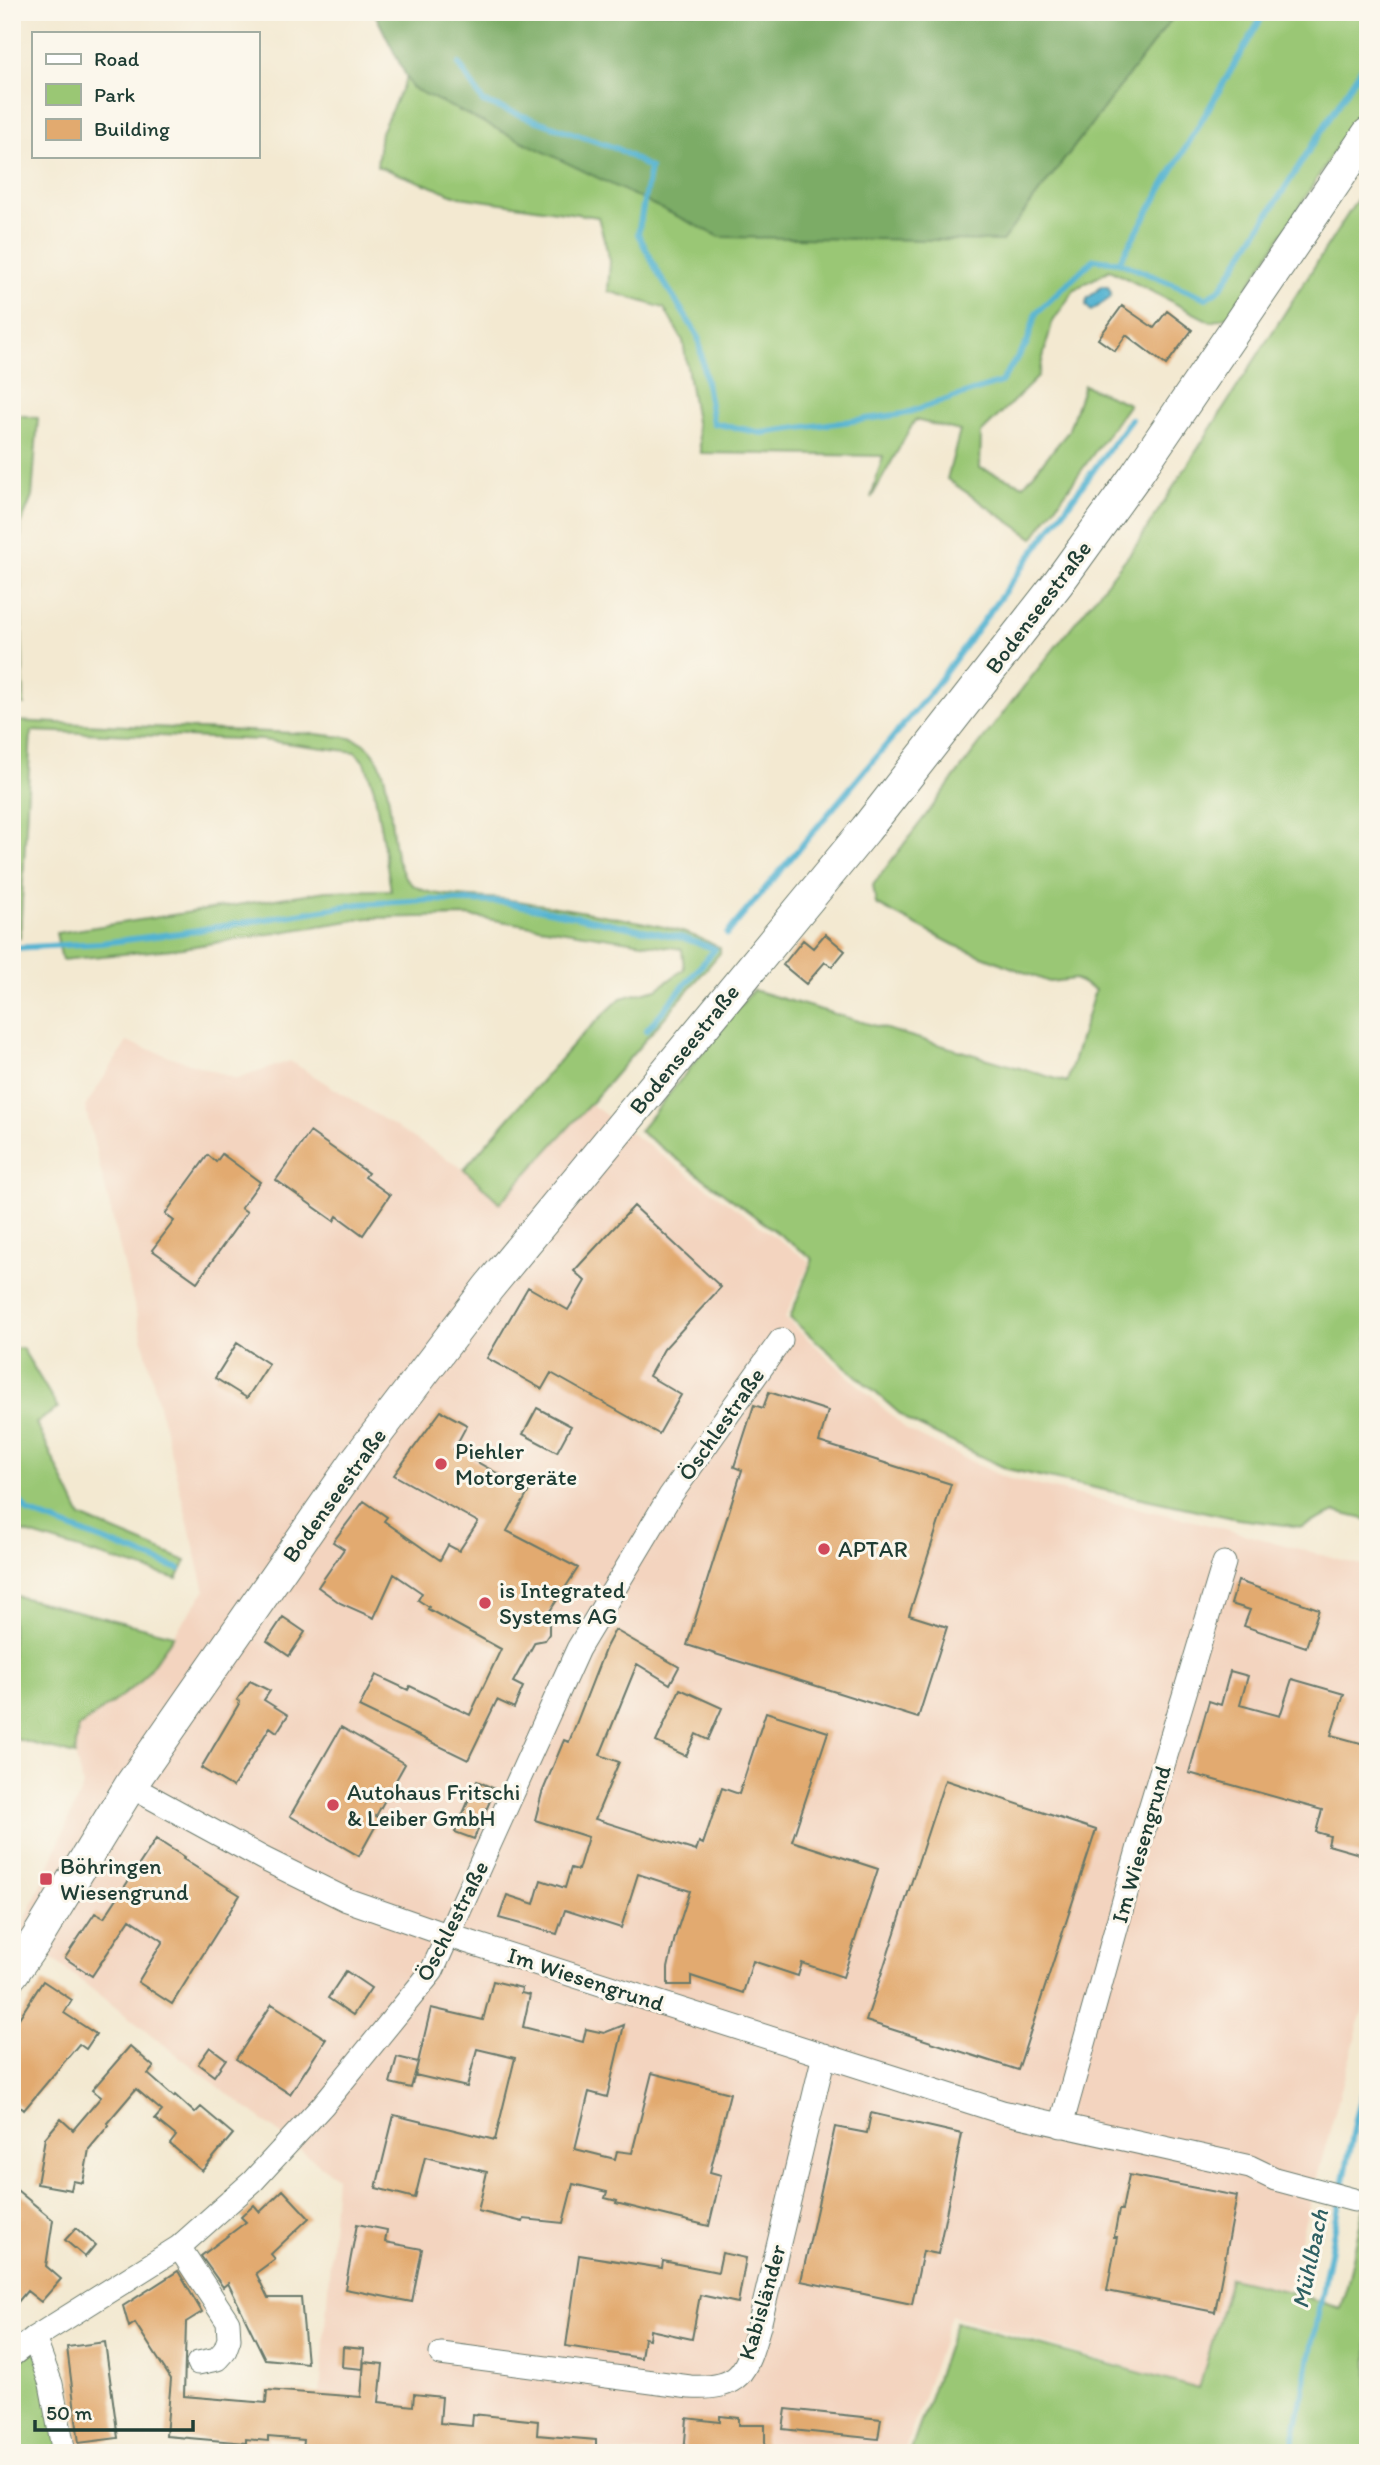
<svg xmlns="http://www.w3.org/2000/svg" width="1380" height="2465" font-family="Itim,sans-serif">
<rect width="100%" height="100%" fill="#fbf7ec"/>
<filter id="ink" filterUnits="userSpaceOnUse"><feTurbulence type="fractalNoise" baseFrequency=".0143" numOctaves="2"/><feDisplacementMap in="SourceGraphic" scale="14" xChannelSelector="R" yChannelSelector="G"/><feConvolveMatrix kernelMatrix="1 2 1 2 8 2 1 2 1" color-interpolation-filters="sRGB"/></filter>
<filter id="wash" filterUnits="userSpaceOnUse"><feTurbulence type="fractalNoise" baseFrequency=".00686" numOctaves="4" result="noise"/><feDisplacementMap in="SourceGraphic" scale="28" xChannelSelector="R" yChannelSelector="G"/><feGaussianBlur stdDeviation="1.57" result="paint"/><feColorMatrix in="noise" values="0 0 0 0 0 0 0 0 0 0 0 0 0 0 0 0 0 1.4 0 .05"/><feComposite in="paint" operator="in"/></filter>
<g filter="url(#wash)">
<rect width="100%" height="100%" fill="#f3e9d1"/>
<path fill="#f3d4bf" d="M127,1042L237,1079L290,1061L494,1188L578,1095L810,1262L785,1318L907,1430L1005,1478L1198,1522L1368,1567V1991L1286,2291L1230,2278L1199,2389L951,2315L904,2453H316L336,2177L20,1934L83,1786L75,1755L78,1728L140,1682L205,1591L85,1107Z"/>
<path fill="#9ac774" stroke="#5c8254" stroke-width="2" d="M1177,12H1368V95L1296,213L1229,316L1211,322L1110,270L1075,289L1052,323L1038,377L981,433L980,468L1024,485L1068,432L1084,385L1129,404L1033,538L947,479L960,431L915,420L871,498L883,456L701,453L683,341L664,308L608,291L610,261L598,217L460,197L377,166L381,132L407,77L413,89L1002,241Z
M1362,192L1368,194V1520L1335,1512L1302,1527L1238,1519L1007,1469L908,1421L790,1318L813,1259L639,1131L753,990L1067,1082L1095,990L1075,979L1049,982L954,945L876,904L873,885L1010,704L1135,547Z
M12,414L38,418L32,497L21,524L20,578L24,705L12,703Z
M12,721L317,734C328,736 342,736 354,739C396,752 387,823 397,858C400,867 404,879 413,885C433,899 478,896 502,899C536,903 569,909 602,915C642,922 685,928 720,948V953L590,1104L500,1203L464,1169L578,1039L621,998L657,989L684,969L682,949L468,916L368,918L183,948L62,960L56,933L326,891L391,890L374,789L365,763L355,752L262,740L31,731L20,937L12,938Z
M22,1348L58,1408L36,1423L81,1517L186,1561L177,1579L16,1530L12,1525V1349Z
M12,1595L174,1635L140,1682L78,1728L75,1755L12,1738Z
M1368,2188V2453H910L956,2322L1199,2389L1230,2278L1286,2291L1340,2308L1347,2286Z
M34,2338L64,2453H12V2355Z"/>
<path fill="#7bac66" stroke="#4d744d" stroke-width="2" d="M374,12H1177L1002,241L720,237L412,88Z"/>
<path fill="#52b3d1" stroke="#387882" stroke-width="2" d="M1102,286L1108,287L1111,293L1110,298L1091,311L1086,305L1087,299Z"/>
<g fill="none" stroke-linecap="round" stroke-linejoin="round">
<path stroke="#52b3d1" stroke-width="6" d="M459,64L483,102L618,149L650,168L638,234L660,276L698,336L713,423L762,433L903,414L1001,382L1027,343L1036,313L1094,259L1119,262L1206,298L1221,288L1368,58
M1119,262L1265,12
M727,934L931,692L1131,419
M12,948L101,943L180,933L359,904L430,900L504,902L683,938L715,949L646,1031
M12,1491L28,1512L179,1569
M1291,2453L1356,2119L1368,2074"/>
</g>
<g id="blocks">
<path fill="#e2aa6f" d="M1122,306L1154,328L1167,311L1192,330L1166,365L1126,335L1115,351L1098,339Z
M825,934L845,951L832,967L825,962L806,984L783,965L803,940L813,948Z
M310,1132L368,1173L365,1177L390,1195L363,1235L337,1216L334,1221L276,1180Z
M222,1154L260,1182L241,1208L247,1212L197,1282L152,1250L174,1221L165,1214L192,1177L208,1155L216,1162Z
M634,1206L721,1287L664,1349L649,1376L681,1395L659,1434L551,1373L542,1389L487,1358L528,1287L568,1310L585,1281L574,1271Z
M237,1343L269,1364L247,1398L215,1378Z
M769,1392L828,1411L819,1442L951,1484L909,1615L947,1627L918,1718L687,1645L742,1470L734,1467L754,1405L763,1408Z
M537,1408L571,1426L557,1452L523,1434Z
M441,1411L467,1425L454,1449L529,1491L507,1531L578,1568L546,1617L549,1623V1634L545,1640L535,1642L513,1682L523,1687L514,1708L497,1700L468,1760L359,1707L376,1675L408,1690L410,1686L470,1715L501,1649L428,1609L429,1607L418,1600L422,1593L394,1574L374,1618L340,1603L318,1587L344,1549L333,1542L364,1501L387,1517L384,1521L440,1560L448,1545L459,1551L478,1522L394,1475Z
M1238,1581L1319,1609L1306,1647L1244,1626L1250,1610L1231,1604Z
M283,1617L305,1632L289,1656L267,1641Z
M615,1630L679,1667L670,1684L637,1664L600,1755L619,1762L595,1819L696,1851L699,1842L703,1844L722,1788L739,1794L766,1712L828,1732L792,1841L878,1869L843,1977L802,1963L798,1976L753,1961L743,1993L691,1976V1985H668V1968L675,1937L690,1891L638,1874L621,1928L565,1910L557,1934L499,1918L507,1895L534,1904L541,1880L565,1888L571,1868L578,1870L588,1837L535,1820L542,1793L564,1740L569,1742L606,1647Z
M1230,1671L1248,1676L1240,1705L1280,1716L1292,1679L1344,1694L1331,1735L1368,1745V1837L1363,1855L1328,1845L1330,1836L1316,1832L1322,1810L1189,1773L1209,1701L1221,1705Z
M250,1681L270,1691L264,1700L288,1715L277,1732L270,1727L233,1787L201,1768L240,1702L237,1700Z
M680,1689L722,1708L708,1740L696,1734L686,1756L656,1742Z
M341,1727L405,1764L376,1816L380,1818L359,1856L290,1816Z
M945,1780L1096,1830L1018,2070L866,2021Z
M477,1781L495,1789L474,1839L455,1832Z
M156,1839L184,1857L183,1859L240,1895L172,2004L138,1982L163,1941L130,1919L92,1976L65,1958L95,1913L104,1918Z
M346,1971L371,1988L353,2015L328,1998Z
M43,1981L72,2000L64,2013L96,2034L86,2049L79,2044L24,2110L12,2099V2029Z
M493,1981L522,1988L521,1993L530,1995L523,2027L583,2042L586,2029L604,2033L624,2025L607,2097L589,2092L575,2149L615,2159L617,2151L632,2153L652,2073L730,2093L710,2172L721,2175L709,2226L616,2203L617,2201L605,2198L607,2192L573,2184L563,2223L524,2219L523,2222L478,2211L487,2172L425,2157L415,2198L376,2188L394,2115L495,2140L515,2058L477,2049L467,2087L415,2075L431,2008L483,2020Z
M272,2004L326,2039L290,2094L236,2059Z
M130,2046L154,2067L148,2074L174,2097L175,2095L195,2113L201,2107L233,2134L202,2171L170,2144L176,2136L155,2119L162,2111L136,2089L107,2123L109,2125L89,2149L83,2183L73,2181L71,2190L37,2184L45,2138L61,2119L73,2130L101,2097L92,2090Z
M210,2047L226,2059L214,2076L198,2064Z
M397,2057L418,2062L411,2088L390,2083Z
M871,2113L962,2134L938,2254L923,2251L912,2304L801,2281L835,2127L867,2133Z
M1129,2175L1237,2196L1215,2312L1107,2291L1117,2237H1114L1119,2210H1122Z
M12,2186L53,2220L46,2266L61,2279L41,2302L27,2291L12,2309Z
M283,2190L309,2218L271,2254L275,2259L256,2273L268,2298H301L307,2363L265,2359L228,2283L223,2287L201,2256L246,2222L241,2217L254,2205L260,2212Z
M357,2224L387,2230L385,2242L422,2249L412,2302L345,2289Z
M76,2228L95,2245L85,2257L65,2240Z
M722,2253L746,2258L738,2303L700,2295L692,2339L650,2330L649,2339L644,2338L641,2358L566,2346L579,2255L662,2268L663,2261L718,2272Z
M178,2271L202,2312L186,2322L184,2396L266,2403L267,2390L361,2397L364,2362L383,2364L379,2402L413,2406L414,2394L442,2397L440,2423L472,2426L473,2414L538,2421L537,2435L596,2440V2453H329L303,2451L304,2440L268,2437V2441L246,2439V2443L166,2436L171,2379L135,2323L129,2327L123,2306Z
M105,2342L118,2438L79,2443L67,2347Z
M343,2347L364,2349L363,2369L342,2367Z
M786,2409L881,2419L878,2439L783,2429Z
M720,2416L739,2418V2425H765V2453H684L687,2418L720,2422Z"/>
</g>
</g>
<g filter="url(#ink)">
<use href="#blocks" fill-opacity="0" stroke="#69796b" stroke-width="2"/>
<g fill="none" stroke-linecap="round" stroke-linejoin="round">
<g stroke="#69796b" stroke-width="25">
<path id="street" d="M130,1786L264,1859L347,1900L450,1936L1002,2112L1250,2167L1275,2179L1354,2200
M1061,2126L1145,1825L1224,1563
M179,2247L228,2322L229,2339L225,2350L217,2359L198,2363
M34,2338L51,2384L64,2453
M441,2354L690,2387C742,2390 746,2371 759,2326L824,2055
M12,2355L34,2338L179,2247L253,2181L323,2105L432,1971L578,1649L670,1496L781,1340"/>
</g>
<g stroke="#69796b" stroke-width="34">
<path id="secondary" d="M12,1974L36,1940L130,1786L356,1461L488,1288L866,829L1058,583L1136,475L1368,134"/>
</g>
<use href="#street" stroke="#fff" stroke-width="23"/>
<use href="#secondary" stroke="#fff" stroke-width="32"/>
</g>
</g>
<g fill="#d1495b" stroke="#fbf7ec" stroke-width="2.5">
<circle cx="441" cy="1464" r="7"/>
<circle cx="824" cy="1549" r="7"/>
<circle cx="485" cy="1603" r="7"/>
<circle cx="333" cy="1805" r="7"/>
<rect x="39" y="1872" width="14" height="14" rx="3.5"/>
</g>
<g text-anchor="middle" stroke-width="6" stroke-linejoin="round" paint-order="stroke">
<g font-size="23" fill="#1f3d34" stroke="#fbf7ec">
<text transform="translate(1038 607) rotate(-53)" y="8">Bodenseestraße</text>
<text transform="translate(684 1049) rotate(-51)" y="8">Bodenseestraße</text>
<text transform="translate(721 1424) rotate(-55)" y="8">Öschlestraße</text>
<text transform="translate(334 1495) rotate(-54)" y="8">Bodenseestraße</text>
<text transform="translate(1141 1844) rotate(-74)" y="8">Im Wiesengrund</text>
<text transform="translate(452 1921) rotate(-63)" y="8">Öschlestraße</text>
<text transform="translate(586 1979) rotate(18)" y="8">Im Wiesengrund</text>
<text transform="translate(762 2302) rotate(-74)" y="8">Kabisländer</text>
</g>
<g font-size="23" fill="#1f3d34" stroke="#fbf7ec" text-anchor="start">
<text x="455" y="1459">Piehler<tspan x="455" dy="26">Motorgeräte</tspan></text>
<text x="838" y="1557">APTAR</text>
<text x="499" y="1598">is Integrated<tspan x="499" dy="26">Systems AG</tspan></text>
<text x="347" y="1800">Autohaus Fritschi<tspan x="347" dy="26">&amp; Leiber GmbH</tspan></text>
<text x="60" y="1874">Böhringen<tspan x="60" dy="26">Wiesengrund</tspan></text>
</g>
<g font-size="24" font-style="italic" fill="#2e6063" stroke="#fbf7ec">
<text transform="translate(1310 2259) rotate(-78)" y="8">Mühlbach</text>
</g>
</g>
<rect width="1380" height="2465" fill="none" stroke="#fbf7ec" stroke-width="42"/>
<rect x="32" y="32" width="228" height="126" fill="#fbf7ec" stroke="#a3ada2" stroke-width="2"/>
<rect x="46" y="54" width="35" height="10" fill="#ffffff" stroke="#a3ada2" stroke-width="2"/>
<text x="94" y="66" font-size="21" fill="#1f3d34">Road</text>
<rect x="46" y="84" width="35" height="21" fill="#9ac774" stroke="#a3ada2" stroke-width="2"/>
<text x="94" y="102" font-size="21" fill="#1f3d34">Park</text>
<rect x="46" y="119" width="35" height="21" fill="#e2aa6f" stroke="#a3ada2" stroke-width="2"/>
<text x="94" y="136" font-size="21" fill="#1f3d34">Building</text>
<path d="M35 2420v10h158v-10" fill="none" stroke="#1f3d34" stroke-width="3.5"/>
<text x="46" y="2420" font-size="21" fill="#1f3d34" stroke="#fbf7ec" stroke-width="5" paint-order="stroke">50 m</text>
</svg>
